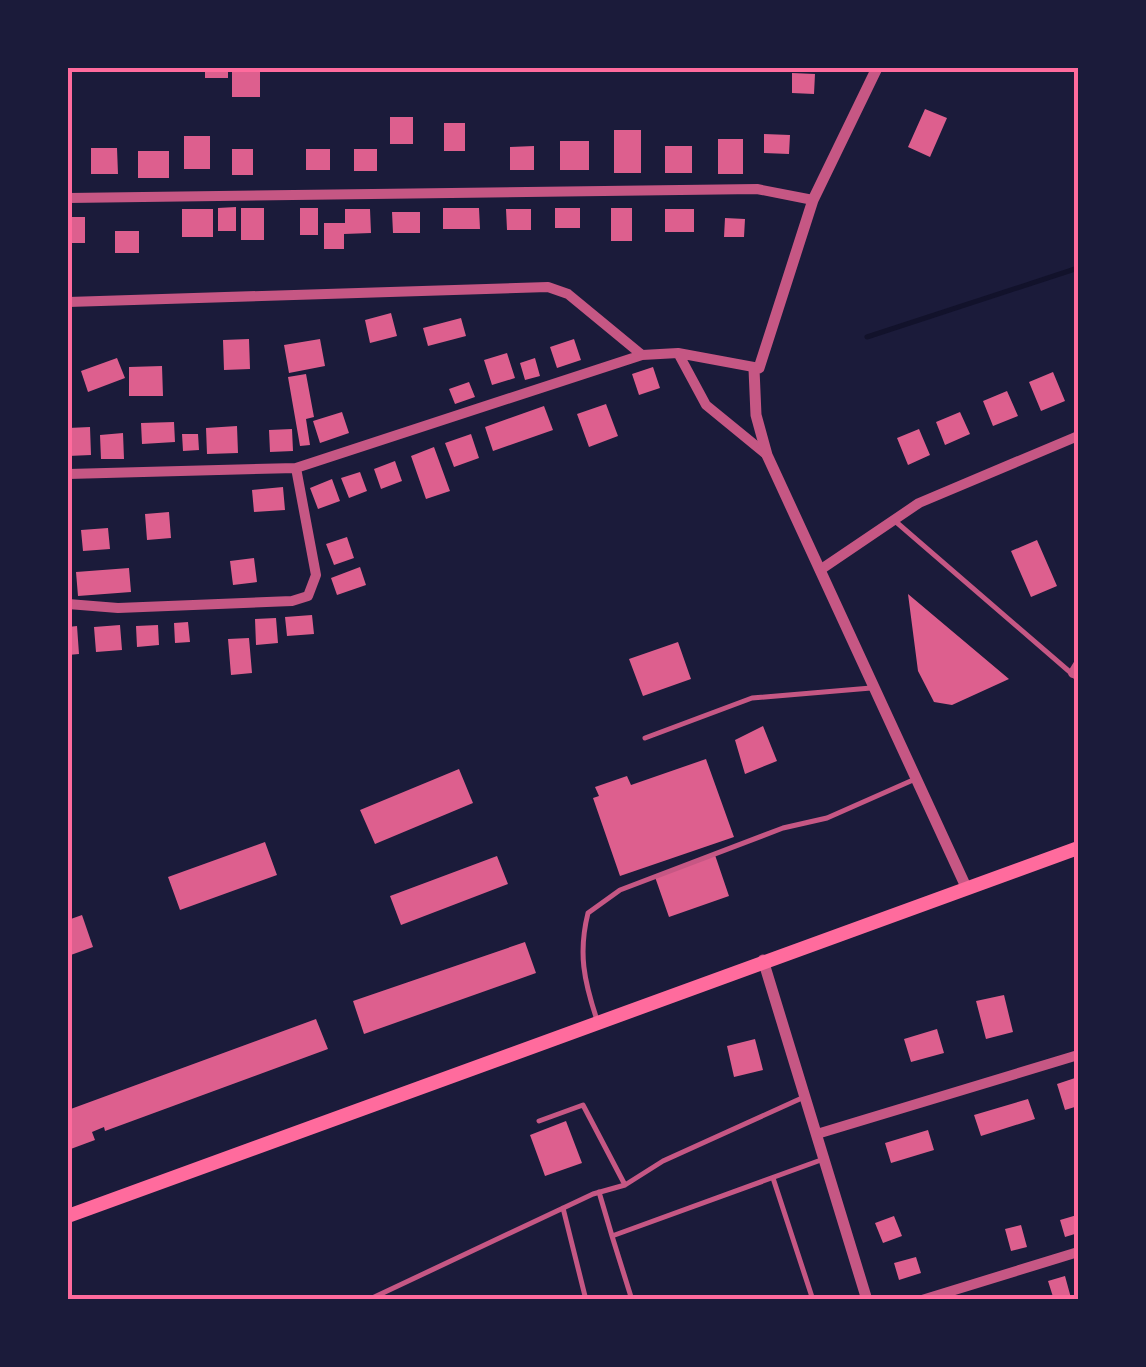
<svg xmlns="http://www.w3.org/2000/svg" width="1146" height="1367" font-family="'Roboto Serif',serif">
<rect width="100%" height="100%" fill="#1b1b3a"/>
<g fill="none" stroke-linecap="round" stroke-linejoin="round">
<path stroke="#12122b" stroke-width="5" d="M867,337L1078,268"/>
</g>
<path fill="#dd5f8e" d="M205,68H228V78H205Z
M232,70H260V97H232Z
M792,73L815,74L814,94L792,93Z
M925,109L947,118L930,157L908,147Z
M390,117H413V144H390Z
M444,123H465V151H444Z
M614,130H641V173H614Z
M764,134L790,135L789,154L764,153Z
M184,136H210V169H184Z
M718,139H743V174H718Z
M560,141H589V170H560Z
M534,146V170H510V147Z
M665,146H692V173H665Z
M91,148H117L118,174H91Z
M232,149H253V175H232Z
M306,149H330V170H306Z
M354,149H377V171H354Z
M138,151H169V178H138Z
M236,207V231H218V208Z
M241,208H264V240H241Z
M300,208H318V235H300Z
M443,208H479L480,229H443Z
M555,208H580V228H555Z
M611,208H632V241H611Z
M182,209H213V237H182Z
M345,209H370L371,233L344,234V249H324V223H345Z
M506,209H531V230H507Z
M665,209H694V232H665Z
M392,212H420V233H393Z
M68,217H85V243H68Z
M725,218L745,219L744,237H724Z
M115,231H139V253H115Z
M391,313L397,336L370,343L365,320Z
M461,318L466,336L428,346L423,328Z
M249,339L250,369L224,370L223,340Z
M320,339L325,366L289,373L284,345Z
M574,339L581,360L557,368L550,347Z
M507,353L515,378L492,385L484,360Z
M117,358L125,378L88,392L81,371Z
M535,358L540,376L525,380L520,363Z
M162,366L163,396H129V367Z
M653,367L660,388L639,395L632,374Z
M1053,372L1065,401L1041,411L1029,382Z
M306,374L314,417L306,419L310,445L300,446L288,377Z
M469,382L475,397L455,404L449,389Z
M1007,391L1018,416L993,426L983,401Z
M606,404L618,436L589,447L577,414Z
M544,406L553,430L493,451L485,427Z
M342,412L349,433L320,443L313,421Z
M960,412L970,434L945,445L936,422Z
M174,422L175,442L142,444L141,423Z
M237,426L238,453L207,454L206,428Z
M90,427L91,455L68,456V428Z
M292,429L293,451L270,452L269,430Z
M919,429L930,455L908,465L897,438Z
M123,433L124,459H101L100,435Z
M182,434H198L199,450L183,451Z
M471,434L479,458L454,467L445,443Z
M434,447L450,491L426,499L411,456Z
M395,461L402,481L381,489L374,469Z
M360,472L367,491L349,498L341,478Z
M332,479L340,501L318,509L310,488Z
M283,487L285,510L254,512L252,490Z
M169,512L171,538L147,540L145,514Z
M108,528L110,549L83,551L81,530Z
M347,537L354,558L334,565L326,544Z
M1037,540L1057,586L1031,597L1011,551Z
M254,558L257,582L233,585L230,561Z
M360,567L366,585L337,595L331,578Z
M129,568L131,592L78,596L76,572Z
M908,594L1009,679L952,705L934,702L918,671Z
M312,615L314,634L287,636L285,617Z
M276,618L278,643L256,645L255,619Z
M188,622L190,642L175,643L174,623Z
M120,625L122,650L96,652L94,627Z
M158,625L159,645L137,647L136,626Z
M77,626L79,654L68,655V627Z
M249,638L252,673L231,675L228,639Z
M678,642L691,679L643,696L629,659Z
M763,726L777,761L745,774L735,740Z
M706,759L734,837L620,876L593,798L599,796L595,787L627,776L631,785Z
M459,769L473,803L375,844L360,810Z
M265,842L277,875L180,910L168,877Z
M715,855L729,896L669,917L655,877Z
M497,856L508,884L401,925L390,896Z
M82,915L93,947L68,956V920Z
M525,942L536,973L364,1034L353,1001Z
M1004,995L1013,1032L986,1039L976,1001Z
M316,1019L328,1049L105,1131L104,1127L92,1132L95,1140L68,1150V1110Z
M937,1029L944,1053L911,1062L904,1039Z
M755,1039L763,1070L734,1077L727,1046Z
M1078,1077V1106L1065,1110L1057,1084Z
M1028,1099L1035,1119L981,1136L974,1115Z
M566,1121L582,1163L545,1176L530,1135Z
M928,1130L934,1150L891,1163L885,1143Z
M1077,1215L1078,1233L1065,1237L1060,1220Z
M894,1216L902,1236L883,1243L875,1223Z
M1021,1225L1027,1247L1011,1251L1005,1229Z
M916,1257L921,1273L899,1280L894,1263Z
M1065,1276L1071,1298L1054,1300L1048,1281Z"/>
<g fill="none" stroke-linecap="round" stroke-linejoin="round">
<path stroke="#c65784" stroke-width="5" d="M895,521L1078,679
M645,738L752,698L871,688
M597,1020C584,981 578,953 588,913L620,890L783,828L827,818L913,780
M539,1121L583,1105L625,1185
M773,1178L813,1300
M599,1192L612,1236
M563,1208L586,1300
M368,1300L593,1194L625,1185L663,1161L802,1098
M632,1300L612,1236L821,1160"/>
<path stroke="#c65784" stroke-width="10" d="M68,198L757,189L813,200
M68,302L548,287L568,294L642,355
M678,353L706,405L767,455
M68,474L296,468L642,355L678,353L759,368
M820,570L919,503L1078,436
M68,604L118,608L292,601L308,596L316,575L296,468
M1073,673L1078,665
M817,1134L1078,1055
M922,1300L1078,1252"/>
<path stroke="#c65784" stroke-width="11" d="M877,68L813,200L759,368L754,369L756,415L767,455L967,889
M763,960L867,1300"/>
<path stroke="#ff6b9d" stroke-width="14" d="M68,1216L1078,848"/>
</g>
<rect width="1146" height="1367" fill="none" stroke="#1b1b3a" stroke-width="140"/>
<rect x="70" y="70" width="1006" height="1227" fill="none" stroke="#ff6b9d" stroke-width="4"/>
</svg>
